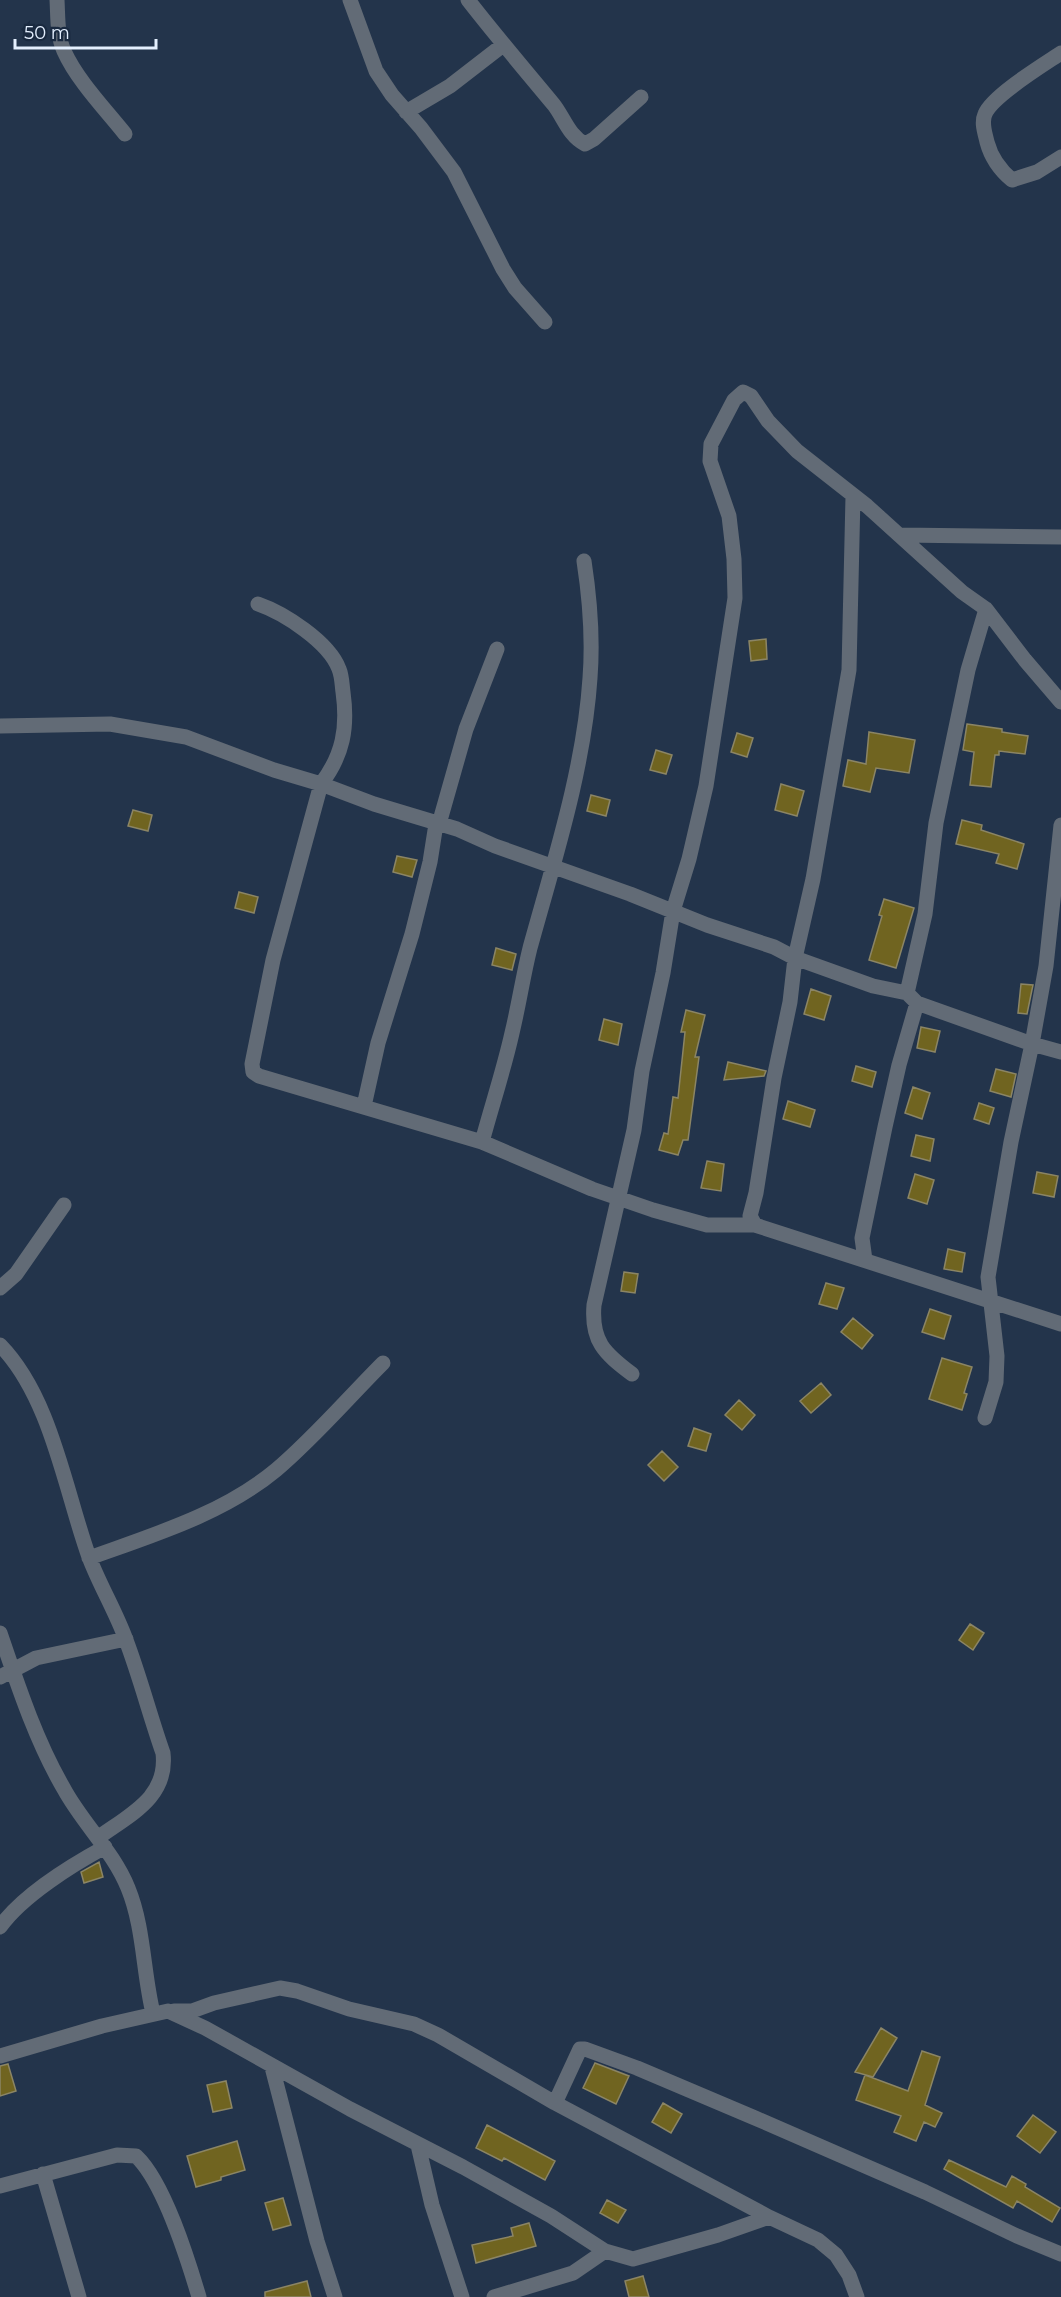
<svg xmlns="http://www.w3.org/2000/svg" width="1061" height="2297" font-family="Montserrat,sans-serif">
<rect width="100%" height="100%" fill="#23344b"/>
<path fill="#706420" stroke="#8b8565" stroke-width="1.5" d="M766,639L767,659L751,661L749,641Z
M967,724L1002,729V732L1028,736L1025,754L999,751V755H995L991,787L970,785L974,752L963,750Z
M869,732L915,740L909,773L876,768L870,792L843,786L848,760L866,764Z
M737,733L753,738L747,757L731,752Z
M656,750L672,755L666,774L650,770Z
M781,784L804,791L797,816L775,810Z
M591,795L610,800L606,816L587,811Z
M133,810L152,815L148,831L128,826Z
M962,820L982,825L981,830L1024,844L1017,869L996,863L999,854L956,844Z
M397,856L417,860L412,877L393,872Z
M239,892L258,897L254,913L235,908Z
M884,899L914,908L896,968L869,960L882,916L879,915Z
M496,948L516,954L512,970L492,965Z
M1021,984L1033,985L1027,1014L1018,1013Z
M811,989L831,996L824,1020L804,1014Z
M686,1010L705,1015L695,1057H699L688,1140H683L678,1155L659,1150L664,1133L668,1134L673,1097L678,1098L685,1032H681Z
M604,1019L622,1024L618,1045L599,1040Z
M921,1027L940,1031L935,1052L917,1048Z
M728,1062L766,1071L764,1076L724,1080Z
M856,1066L876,1072L872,1087L852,1081Z
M996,1069L1016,1074L1011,1097L990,1091Z
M913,1087L930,1093L922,1119L905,1113Z
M788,1101L815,1110L810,1127L783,1119Z
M979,1103L994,1108L989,1124L974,1119Z
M916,1135L934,1139L930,1161L911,1156Z
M707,1161L724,1164L721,1191L701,1188Z
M1037,1172L1058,1176L1054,1197L1033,1193Z
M915,1174L934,1180L927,1204L908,1198Z
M948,1249L965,1253L962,1272L944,1269Z
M624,1272L638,1274L635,1293L621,1291Z
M826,1283L844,1288L837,1309L819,1304Z
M930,1309L951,1316L944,1339L922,1332Z
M853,1318L873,1335L862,1349L841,1332Z
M942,1358L972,1367L964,1393L967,1394L962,1410L929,1399Z
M821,1383L831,1395L811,1413L800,1401Z
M739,1400L755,1415L742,1430L725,1415Z
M694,1428L711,1434L706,1451L688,1446Z
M662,1451L678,1467L664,1481L648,1465Z
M970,1624L984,1633L973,1650L959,1640Z
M99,1862L103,1877L84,1883L81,1872Z
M881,2028L897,2038L873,2077L855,2072Z
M922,2051L940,2057L925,2105L942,2113L935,2127L924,2122L916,2141L894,2132L901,2116L856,2100L865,2075L908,2091Z
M595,2063L629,2076L616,2104L583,2088Z
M8,2064L16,2091L0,2096V2066Z
M226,2081L232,2108L213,2112L207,2085Z
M663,2103L682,2114L671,2133L652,2122Z
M1033,2115L1056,2132L1040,2153L1017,2136Z
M487,2125L555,2161L545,2180L504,2158L502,2161L476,2148Z
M237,2141L245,2170L221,2177V2180L196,2187L187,2156Z
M949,2160L1006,2187L1012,2176L1026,2184L1025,2187L1060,2208L1052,2222L1017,2201L1013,2208L944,2169Z
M283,2198L291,2225L273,2230L265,2203Z
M607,2200L626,2210L618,2223L600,2213Z
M529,2223L536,2246L476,2263L472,2245L513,2236L511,2228Z
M643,2276L649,2297H629L625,2281Z
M307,2281L311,2297H265V2292Z"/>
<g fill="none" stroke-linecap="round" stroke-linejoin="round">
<path stroke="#626b76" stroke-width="15" d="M57,0C58,16 57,36 64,51C77,80 105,109 125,134
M350,0L376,71L392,95L421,128L454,172L503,269L515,288L545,322
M468,0C496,36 525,70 554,105C564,118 569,136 585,144L594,139L641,97
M1061,53C1043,65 992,96 985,114C981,123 985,133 987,142C991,157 1000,170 1012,180L1037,172L1061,157
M406,112L450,86L503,45
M901,535L1061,537
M258,604C284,613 329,642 339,669C342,676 342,685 343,692C348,728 343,755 321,784L273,960L252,1064L253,1072L259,1076L482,1142L592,1189L653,1210L707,1225H755L1061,1324
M0,726L110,724L186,737L274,770L321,784L374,804L457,829L495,846L630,894L707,925L774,947L795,958L873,986L907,993L917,1003L1032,1044L1061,1052
M907,993L925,914L936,823L968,670L986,609
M364,1106L378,1043L412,934L430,862L436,824L441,817L466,729L497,649
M482,1142C492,1105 504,1069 512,1033C519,1004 523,976 530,948C554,861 584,769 590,678C593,639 590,600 584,561
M755,1225L750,1216L756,1193L774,1078L790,1002L795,958L813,879L849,670L853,496
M865,1260L862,1238L885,1127L899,1065L917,1003
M0,1288L16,1274L64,1205
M0,1345C51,1397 65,1490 89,1557C100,1586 116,1612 126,1640C140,1677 150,1716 163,1753C168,1797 131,1814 99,1837
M632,1374C604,1353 591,1341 594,1305L634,1130L642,1071L663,973L673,911L689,859L706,786L735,598L734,559L729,516L710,461L711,444L734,400L743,392L751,396L768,421L797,451L867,506L962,592L986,609L1025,660L1061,702
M985,1418L996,1382L997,1356L988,1277L1011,1142L1032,1044L1046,966L1061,825
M89,1558C153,1535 223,1514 276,1470C313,1439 348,1398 383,1363
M0,1633C18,1686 36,1741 64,1789C83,1824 113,1851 128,1888C144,1927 143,1972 153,2013
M0,1677L36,1658L126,1639
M0,1927C22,1896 72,1865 105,1847
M174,2011H192L214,2003L280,1988L297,1991L349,2009L414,2024L438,2035L555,2103L769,2217L818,2240L836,2255L849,2275L857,2297
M0,2056L102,2026L168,2011L205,2028L350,2109L463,2167L551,2216L605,2251L633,2259L718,2235L769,2217
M272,2067L317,2241L335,2297
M555,2103L580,2049H585L637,2068L755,2118L925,2192L1017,2236L1061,2254
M418,2145L432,2205L462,2297
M43,2174L79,2297
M0,2186L117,2155L136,2156C164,2182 188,2260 199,2297
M494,2297L573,2273L605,2251"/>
</g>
<path d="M15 39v9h141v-9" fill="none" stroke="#e4effe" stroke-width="3"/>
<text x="24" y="39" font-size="18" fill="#e4effe" stroke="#1a2a40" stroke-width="4.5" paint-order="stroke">50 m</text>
</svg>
